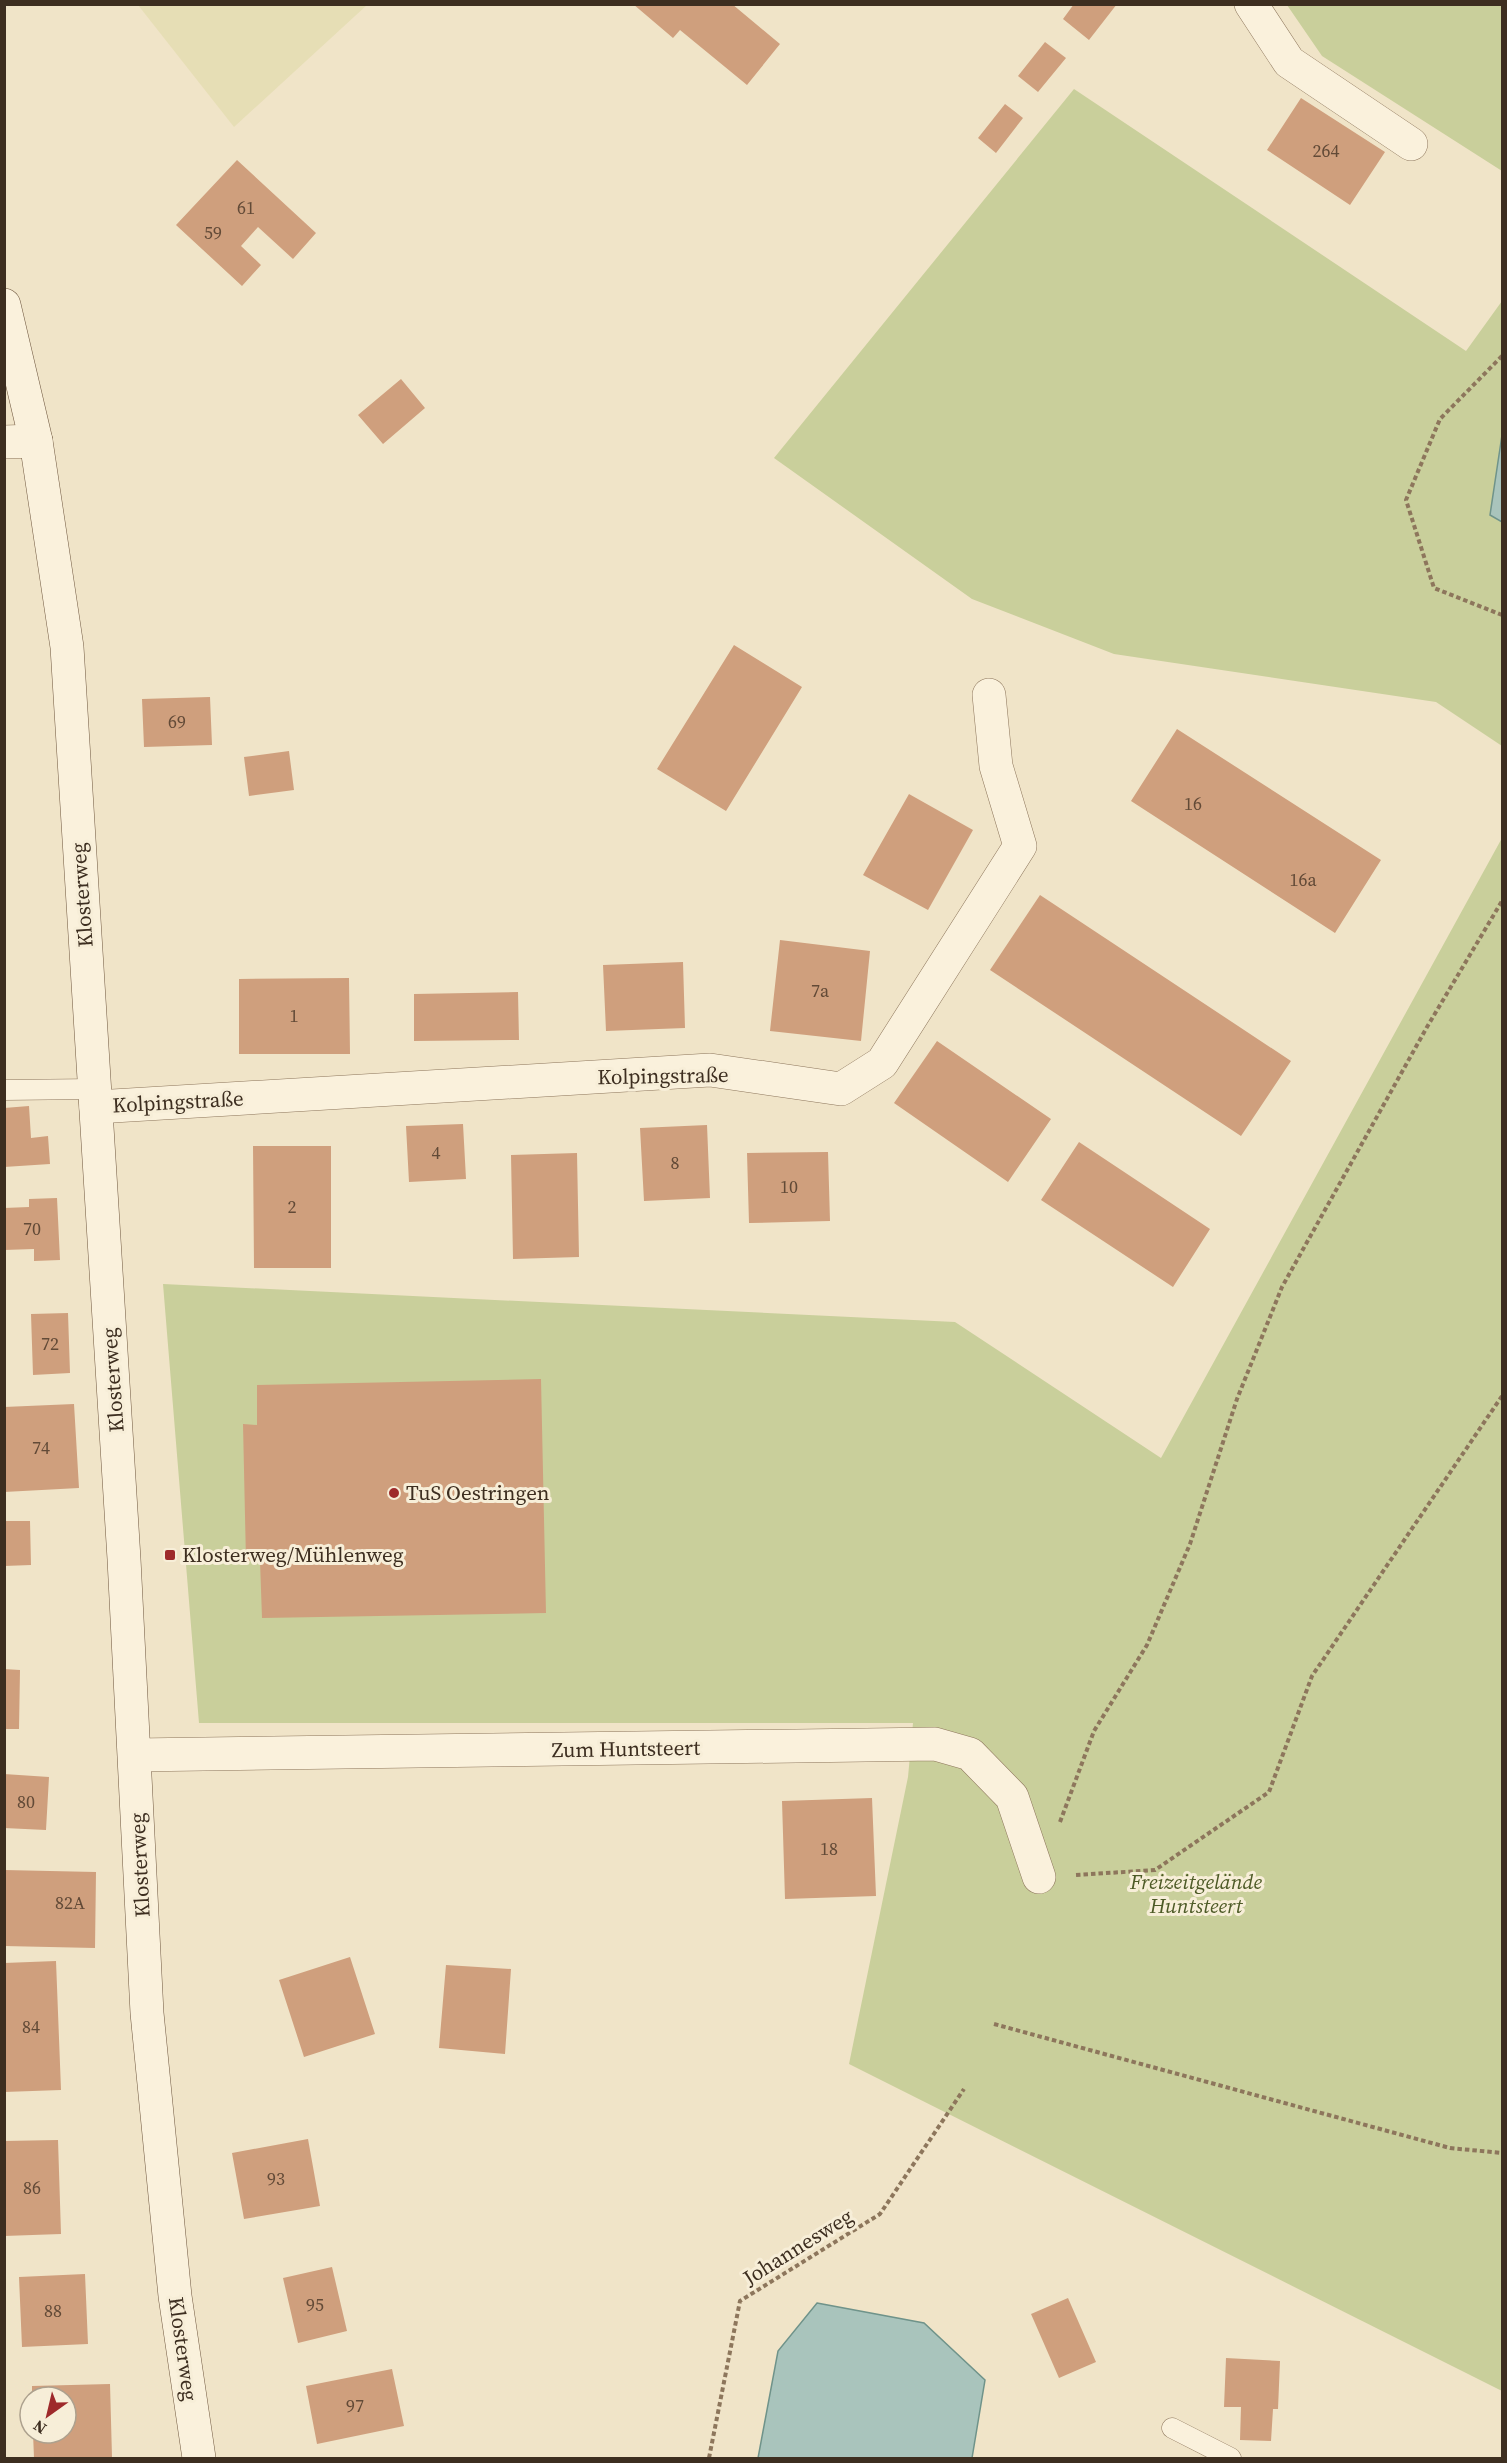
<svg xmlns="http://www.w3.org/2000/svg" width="1507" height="2463" font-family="'Source Serif 4',serif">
<rect width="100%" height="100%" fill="#f0e4c8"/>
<path fill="#e6deb5" d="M138,5H367L234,127Z"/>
<path fill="#c9cf9b" d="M1287,5H1502V171L1322,56Z
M1074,89L1466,351L1502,301V746L1436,702L1114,654L972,599L774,458Z
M1502,838V2391L849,2064L908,1777L913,1723H199L163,1284L955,1322L1161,1458Z"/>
<path fill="#a9c4bc" stroke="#6f938a" stroke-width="1.5" d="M1502,435V522L1490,515Z
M817,2303L924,2323L985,2380L972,2458H758L778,2351Z"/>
<path fill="#cf9f7d" d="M633,4H732L780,44L747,85L680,30L673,38Z
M1074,4H1117L1089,40L1063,19Z
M1045,42L1066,58L1038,92L1018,76Z
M1301,98L1385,152L1350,205L1267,150Z
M1005,104L1023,118L996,153L978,138Z
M237,160L316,233L293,259L258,227L241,246L261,265L242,286L176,225Z
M401,379L425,408L383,444L358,415Z
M734,645L802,687L726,811L657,769Z
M210,697L212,745L144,747L142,699Z
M1177,729L1381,860L1335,933L1131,801Z
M289,751L294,790L249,796L244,757Z
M909,794L973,830L928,910L863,875Z
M1040,895L1291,1061L1241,1136L990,970Z
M780,940L870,951L861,1041L770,1031Z
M683,962L685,1028L606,1031L603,965Z
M349,978L350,1054H239V979Z
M518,992L519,1040L414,1041V994Z
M937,1041L1051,1119L1008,1182L894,1103Z
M29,1106L31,1138L48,1136L50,1164L4,1167V1108Z
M463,1124L466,1179L409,1182L406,1126Z
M707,1125L710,1198L644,1201L640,1128Z
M1079,1142L1210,1229L1173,1287L1041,1200Z
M253,1146H331V1268H254Z
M828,1152L830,1221L749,1223L747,1153Z
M577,1153L579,1257L513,1259L511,1155Z
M57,1198L60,1260L34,1261V1249L4,1250V1208L29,1207V1199Z
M68,1313L70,1373L33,1375L31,1314Z
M541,1379L546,1613L262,1618L260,1561H246L243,1424L257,1425V1385Z
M74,1404L79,1488L4,1492V1407Z
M4,1521H30L31,1565L4,1566Z
M4,1669L20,1670L19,1729H4Z
M4,1774L49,1777L46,1830L4,1828Z
M872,1798L876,1896L785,1899L782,1801Z
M4,1870L96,1872L95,1948L4,1946Z
M350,1957L375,2034L304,2057L279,1980Z
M56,1961L61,2090L4,2092V1963Z
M446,1965L511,1969L505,2054L439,2048Z
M308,2139L320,2206L244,2219L232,2153Z
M58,2140L61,2234L4,2236V2141Z
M332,2267L347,2331L298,2343L283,2278Z
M85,2274L88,2344L22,2347L19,2277Z
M1068,2298L1096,2362L1059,2378L1031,2314Z
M1226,2358L1280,2361L1278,2409H1273L1271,2441L1240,2440L1241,2407H1224Z
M392,2369L404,2426L317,2444L306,2386Z
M110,2384L112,2457L34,2458L33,2433H66V2397H32V2386Z"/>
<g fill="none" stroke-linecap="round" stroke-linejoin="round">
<g stroke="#8d765c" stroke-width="21">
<path id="lane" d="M4,1090L94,1089
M1172,2428L1231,2458"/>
</g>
<g stroke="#8d765c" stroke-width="34">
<path id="street" d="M1251,4L1289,62L1411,144
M4,442L36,441
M96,1107L710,1070L841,1089L882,1063L1020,846L996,766L989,695
M135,1755L935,1744L970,1754L1012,1797L1039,1877"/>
</g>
<g stroke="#6f573f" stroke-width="34">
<path id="secondary" d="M4,305L36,441L67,647L124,1559L147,2013L175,2296L199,2458"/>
</g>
<path stroke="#8d765c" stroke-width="4" stroke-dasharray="4.5 3" stroke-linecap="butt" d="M1502,356L1440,419L1406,500L1434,588L1502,615
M1060,1822L1094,1731L1147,1645L1190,1544L1237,1399L1282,1287L1427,1027L1502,901
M1076,1875L1155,1870L1269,1792L1312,1676L1502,1396
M994,2024L1450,2148L1502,2153
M709,2458L740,2301L880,2214L964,2089"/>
<use href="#lane" stroke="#faf1dc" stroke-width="20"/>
<use href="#street" stroke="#faf1dc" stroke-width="33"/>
<use href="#secondary" stroke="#faf1dc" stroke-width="33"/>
</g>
<g fill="#9e2a2b" stroke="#f7eed8" stroke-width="2">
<circle cx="394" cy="1493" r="6"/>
<rect x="164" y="1549" width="12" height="12" rx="3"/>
</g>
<g text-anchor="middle" stroke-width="6" stroke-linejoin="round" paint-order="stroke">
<g font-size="18" fill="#624a37">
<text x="1326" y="157">264</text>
<text x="246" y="214">61</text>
<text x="213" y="239">59</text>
<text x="177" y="728">69</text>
<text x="1193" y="810">16</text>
<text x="1303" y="886">16a</text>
<text x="820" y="997">7a</text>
<text x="294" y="1022">1</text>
<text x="436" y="1159">4</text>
<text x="675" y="1169">8</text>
<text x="789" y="1193">10</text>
<text x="292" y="1213">2</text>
<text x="32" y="1235">70</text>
<text x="50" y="1350">72</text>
<text x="41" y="1454">74</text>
<text x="26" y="1808">80</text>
<text x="829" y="1855">18</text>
<text x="70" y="1909">82A</text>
<text x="31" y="2033">84</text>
<text x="276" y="2185">93</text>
<text x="32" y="2194">86</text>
<text x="315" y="2311">95</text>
<text x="53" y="2317">88</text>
<text x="355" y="2412">97</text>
</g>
<g font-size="21" fill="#3d2e20" stroke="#f7eed8">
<text transform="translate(82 895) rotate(-94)" y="7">Klosterweg</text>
<text transform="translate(663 1076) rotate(-1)" y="7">Kolpingstraße</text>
<text transform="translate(178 1102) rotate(-3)" y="7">Kolpingstraße</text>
<text transform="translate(113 1380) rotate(-94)" y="7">Klosterweg</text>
<text transform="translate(626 1749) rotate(-1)" y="7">Zum Huntsteert</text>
<text transform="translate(140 1865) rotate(-93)" y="7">Klosterweg</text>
<text transform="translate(798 2247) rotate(-32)" y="7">Johannesweg</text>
<text transform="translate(183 2349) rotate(82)" y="7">Klosterweg</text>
</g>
<g font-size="21" fill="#3d2e20" stroke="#f7eed8" text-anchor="start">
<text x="406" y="1500">TuS Oestringen</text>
<text x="182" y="1562">Klosterweg/Mühlenweg</text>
</g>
<g font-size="21" font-style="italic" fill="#4d5a26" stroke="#f7eed8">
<text x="1196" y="1889">Freizeitgelände<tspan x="1196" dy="24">Huntsteert</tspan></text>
</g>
</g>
<rect width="1507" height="2463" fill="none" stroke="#3d2e20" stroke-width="12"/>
<g transform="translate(48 2415) rotate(214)"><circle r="28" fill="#f7eed8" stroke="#ada18e" stroke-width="1.5"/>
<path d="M0-4.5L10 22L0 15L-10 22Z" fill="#9e2a2b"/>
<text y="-9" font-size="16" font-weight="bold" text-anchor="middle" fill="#3d2e20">N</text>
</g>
</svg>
